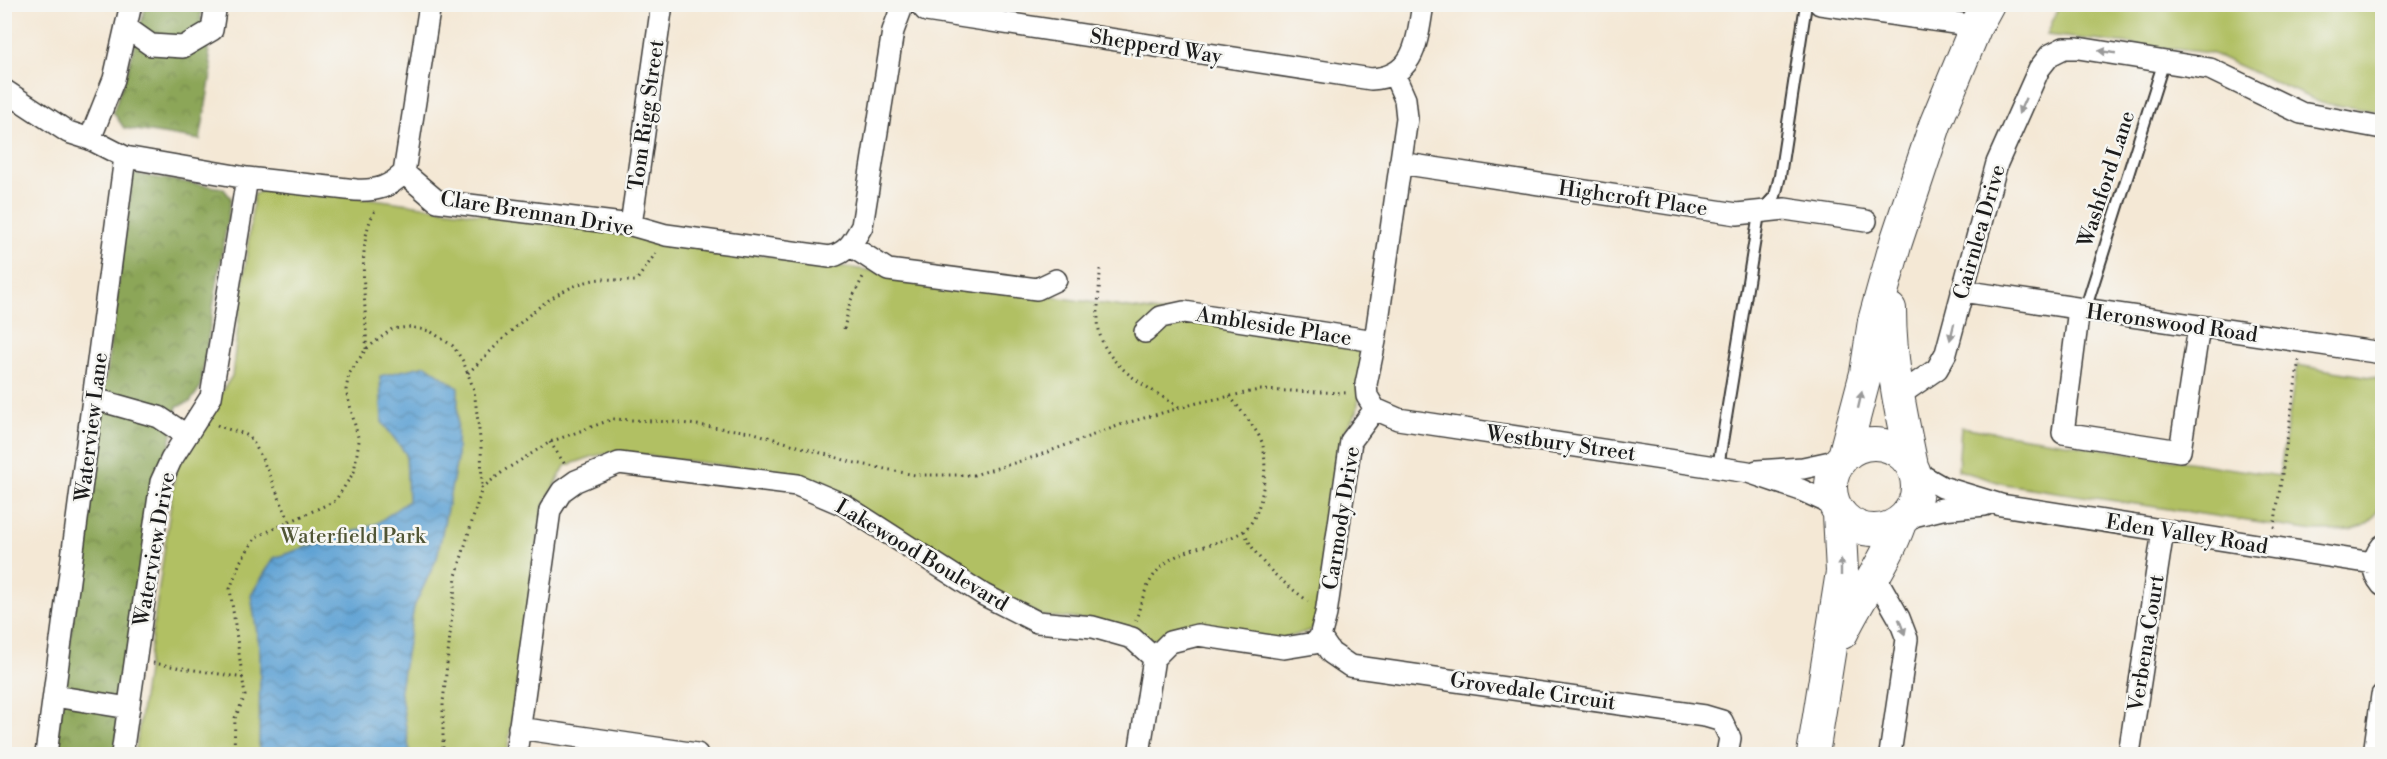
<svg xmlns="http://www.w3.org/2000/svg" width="2387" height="759" font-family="'Libre Bodoni',serif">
<defs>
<pattern id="forest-crowns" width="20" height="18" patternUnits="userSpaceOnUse" patternTransform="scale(1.5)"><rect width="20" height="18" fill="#8ca659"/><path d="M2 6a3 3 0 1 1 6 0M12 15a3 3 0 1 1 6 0" fill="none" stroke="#728649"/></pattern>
<pattern id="water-waves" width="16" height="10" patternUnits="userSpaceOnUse" patternTransform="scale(1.5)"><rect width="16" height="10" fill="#60a3d4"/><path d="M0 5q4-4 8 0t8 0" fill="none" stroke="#4e84ab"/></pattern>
</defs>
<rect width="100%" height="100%" fill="#f6f6f2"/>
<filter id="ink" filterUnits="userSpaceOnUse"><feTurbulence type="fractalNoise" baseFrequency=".0167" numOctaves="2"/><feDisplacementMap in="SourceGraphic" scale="12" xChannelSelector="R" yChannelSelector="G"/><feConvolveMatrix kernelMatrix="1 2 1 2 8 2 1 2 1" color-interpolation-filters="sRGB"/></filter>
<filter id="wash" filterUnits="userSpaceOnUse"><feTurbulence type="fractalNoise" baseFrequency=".008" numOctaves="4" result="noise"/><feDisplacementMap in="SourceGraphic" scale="24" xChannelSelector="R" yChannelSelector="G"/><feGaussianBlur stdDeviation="1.35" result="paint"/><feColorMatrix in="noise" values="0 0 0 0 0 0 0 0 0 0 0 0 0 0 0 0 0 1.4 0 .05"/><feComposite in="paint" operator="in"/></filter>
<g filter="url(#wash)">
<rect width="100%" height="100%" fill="#f4e8d5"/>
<path fill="#b1c063" stroke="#666e40" stroke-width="1.5" d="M2059,5H2382V112L2321,103L2211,53L2047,35Z
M277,185L1366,342L1357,412L1344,432L1317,622L1311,630L1287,638L1158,641L1092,620L1042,616L991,590L798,475L618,452L594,456L565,466L543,507L507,754H135L177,461L232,376L254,194Z
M2297,365L2382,379V501C2370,536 2345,530 2314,531L2004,484L1958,470L1961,427L2279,476Z"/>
<path fill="url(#forest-crowns)" stroke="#54613a" stroke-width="1.5" d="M146,5H203L201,17L212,69L200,140L124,128L113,112L129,66Z
M133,174L223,188L231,198L200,388L190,402L177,406L114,754H55Z"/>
<path fill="url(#water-waves)" stroke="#3e6078" stroke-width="1.5" d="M426,365L458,388L457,460L437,558L414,607L400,689L410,754H262L259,751L260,653L251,595L274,558L376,524L408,501L406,454L382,422L380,376Z"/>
</g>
<g filter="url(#ink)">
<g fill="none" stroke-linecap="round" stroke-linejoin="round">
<g stroke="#3c3b38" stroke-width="14">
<path id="lane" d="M2085,310L2164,61
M1718,467L1759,214L1775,196L1780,176L1806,4"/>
</g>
<g stroke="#3c3b38" stroke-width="24">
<path id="street" d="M920,4L926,11L1371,79C1416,77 1417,40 1423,4
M1820,4L1976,26
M127,28L151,45L183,47L212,30L216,4
M4,90L68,132L90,139L125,157L247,178L356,190C378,191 389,187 404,173L437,201L631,225L666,235L830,257C848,252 853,242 862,226L893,31L903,4
M90,139L114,79L131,4
M1400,163L1737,214L1785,209L1866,221
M404,173L430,4
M631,225L662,4
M851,246L888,270L1037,289L1056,280
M1962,291L2382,353
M2079,309L2063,433L2180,451L2199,327
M1145,332L1161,317L1184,312L1375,341
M1898,396L1937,369L1946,353L1997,163L2039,69L2050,55L2064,48H2078L2210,69L2301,113L2382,128
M95,399L159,417L186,435
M1375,409L1398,419L1748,472L1801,490L1834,505
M1757,471L1803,468L1840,460
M1914,471L1942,487L2001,505L2373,563
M1905,518L1942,509L1985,505
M2382,546C2371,559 2371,572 2382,585
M1875,576L1899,618L1907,639L1890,754
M1320,637L1331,653L1350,666L1705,716L1722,721L1730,738L1727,754
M54,696L129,708
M519,728L697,754
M46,754L125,157
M122,754L161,482L171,460L211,397L247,178
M516,754L550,510L562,491L576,481L619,463L797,485L844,505L984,595L1037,622L1093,627L1132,638L1154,658
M1139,754L1154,658L1170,642L1198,635L1284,648L1315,643L1320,637L1326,614L1351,441L1375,409L1367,396L1366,384L1375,341L1407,118L1405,99L1394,74
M2129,754L2163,531
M2374,754L2382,695"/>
</g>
<g stroke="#3c3b38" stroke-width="34">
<path id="secondary" d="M1890,309C1890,362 1901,414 1912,466
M1831 487a43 43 0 1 1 86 0a43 43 0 1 1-86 0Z
M1844,456L1866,373L1874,321L1896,242L1935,125L1976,26L1988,4
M1842,633C1860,595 1886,563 1900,523
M1813,754L1842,572L1839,514"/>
</g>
<path stroke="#3c3b38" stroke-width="3" stroke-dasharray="1.5 4.5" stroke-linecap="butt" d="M1100,269C1100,288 1096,311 1099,330C1105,367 1151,389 1179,407
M844,329L850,302L863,277
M366,349C368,308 354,243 376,209
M468,373C505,339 544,290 594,280C607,277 622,282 636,281L656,253
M217,425C227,430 239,431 248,436C258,443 281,504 289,520
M550,442L566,466
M2274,528L2299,359
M1244,531C1258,564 1280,580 1308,601
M1136,621C1140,605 1145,587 1155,574C1175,546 1215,548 1242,532C1263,519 1268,468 1263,446C1261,433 1238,408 1230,396
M153,663L243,678
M234,754L235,718L245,696L230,589L240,562L256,537L335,501L354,472L359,441L346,390L349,374L366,349L392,329L410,327L430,331L453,346L463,361L474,390L481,446L482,487
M443,754V703L456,576L482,488L505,470L550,442L613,419L673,422L751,432L851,462L915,475H974L1034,457L1123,424L1197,403L1259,390L1348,393"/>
<use href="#lane" stroke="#fff" stroke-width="10"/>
<use href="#street" stroke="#fff" stroke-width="21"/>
<use href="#secondary" stroke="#fff" stroke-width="32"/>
</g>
<defs><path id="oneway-solid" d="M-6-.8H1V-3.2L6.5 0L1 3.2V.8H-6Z" transform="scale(1.5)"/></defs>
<g fill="#999">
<use href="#oneway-solid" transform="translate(2107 52) rotate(-172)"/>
<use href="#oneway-solid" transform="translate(2022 106) rotate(114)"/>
<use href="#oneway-solid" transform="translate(1952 332) rotate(104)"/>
<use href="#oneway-solid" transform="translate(1860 400) rotate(-77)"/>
<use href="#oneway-solid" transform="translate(1841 567) rotate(-90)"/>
<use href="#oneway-solid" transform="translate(1902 627) rotate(69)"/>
</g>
</g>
<g text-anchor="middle" stroke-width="5" stroke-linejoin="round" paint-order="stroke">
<g font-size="21" fill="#1c1c1c" stroke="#f6f6f2">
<text transform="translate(1156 46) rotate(9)" y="7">Shepperd Way</text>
<text transform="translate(646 115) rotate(-82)" y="7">Tom Rigg Street</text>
<text transform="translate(2106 179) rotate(-72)" y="7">Washford Lane</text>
<text transform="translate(1633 198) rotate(8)" y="7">Highcroft Place</text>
<text transform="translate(537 213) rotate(9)" y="7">Clare Brennan Drive</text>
<text transform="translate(1979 232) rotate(-74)" y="7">Cairnlea Drive</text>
<text transform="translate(2172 323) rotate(8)" y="7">Heronswood Road</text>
<text transform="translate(1274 326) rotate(9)" y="7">Ambleside Place</text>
<text transform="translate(91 427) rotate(-83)" y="7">Waterview Lane</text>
<text transform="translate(1561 443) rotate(8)" y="7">Westbury Street</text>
<text transform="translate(1341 518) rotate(-81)" y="7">Carmody Drive</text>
<text transform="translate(2187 534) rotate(9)" y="7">Eden Valley Road</text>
<text transform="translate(154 549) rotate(-80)" y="7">Waterview Drive</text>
<text transform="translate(922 555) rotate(31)" y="7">Lakewood Boulevard</text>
<text transform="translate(2146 643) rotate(-81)" y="7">Verbena Court</text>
<text transform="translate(1533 691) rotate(8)" y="7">Grovedale Circuit</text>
</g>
<g font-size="21" fill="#505535" stroke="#f6f6f2">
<text x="353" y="543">Waterfield Park</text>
</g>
</g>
<rect width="2387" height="759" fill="none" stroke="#f6f6f2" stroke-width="24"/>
</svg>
